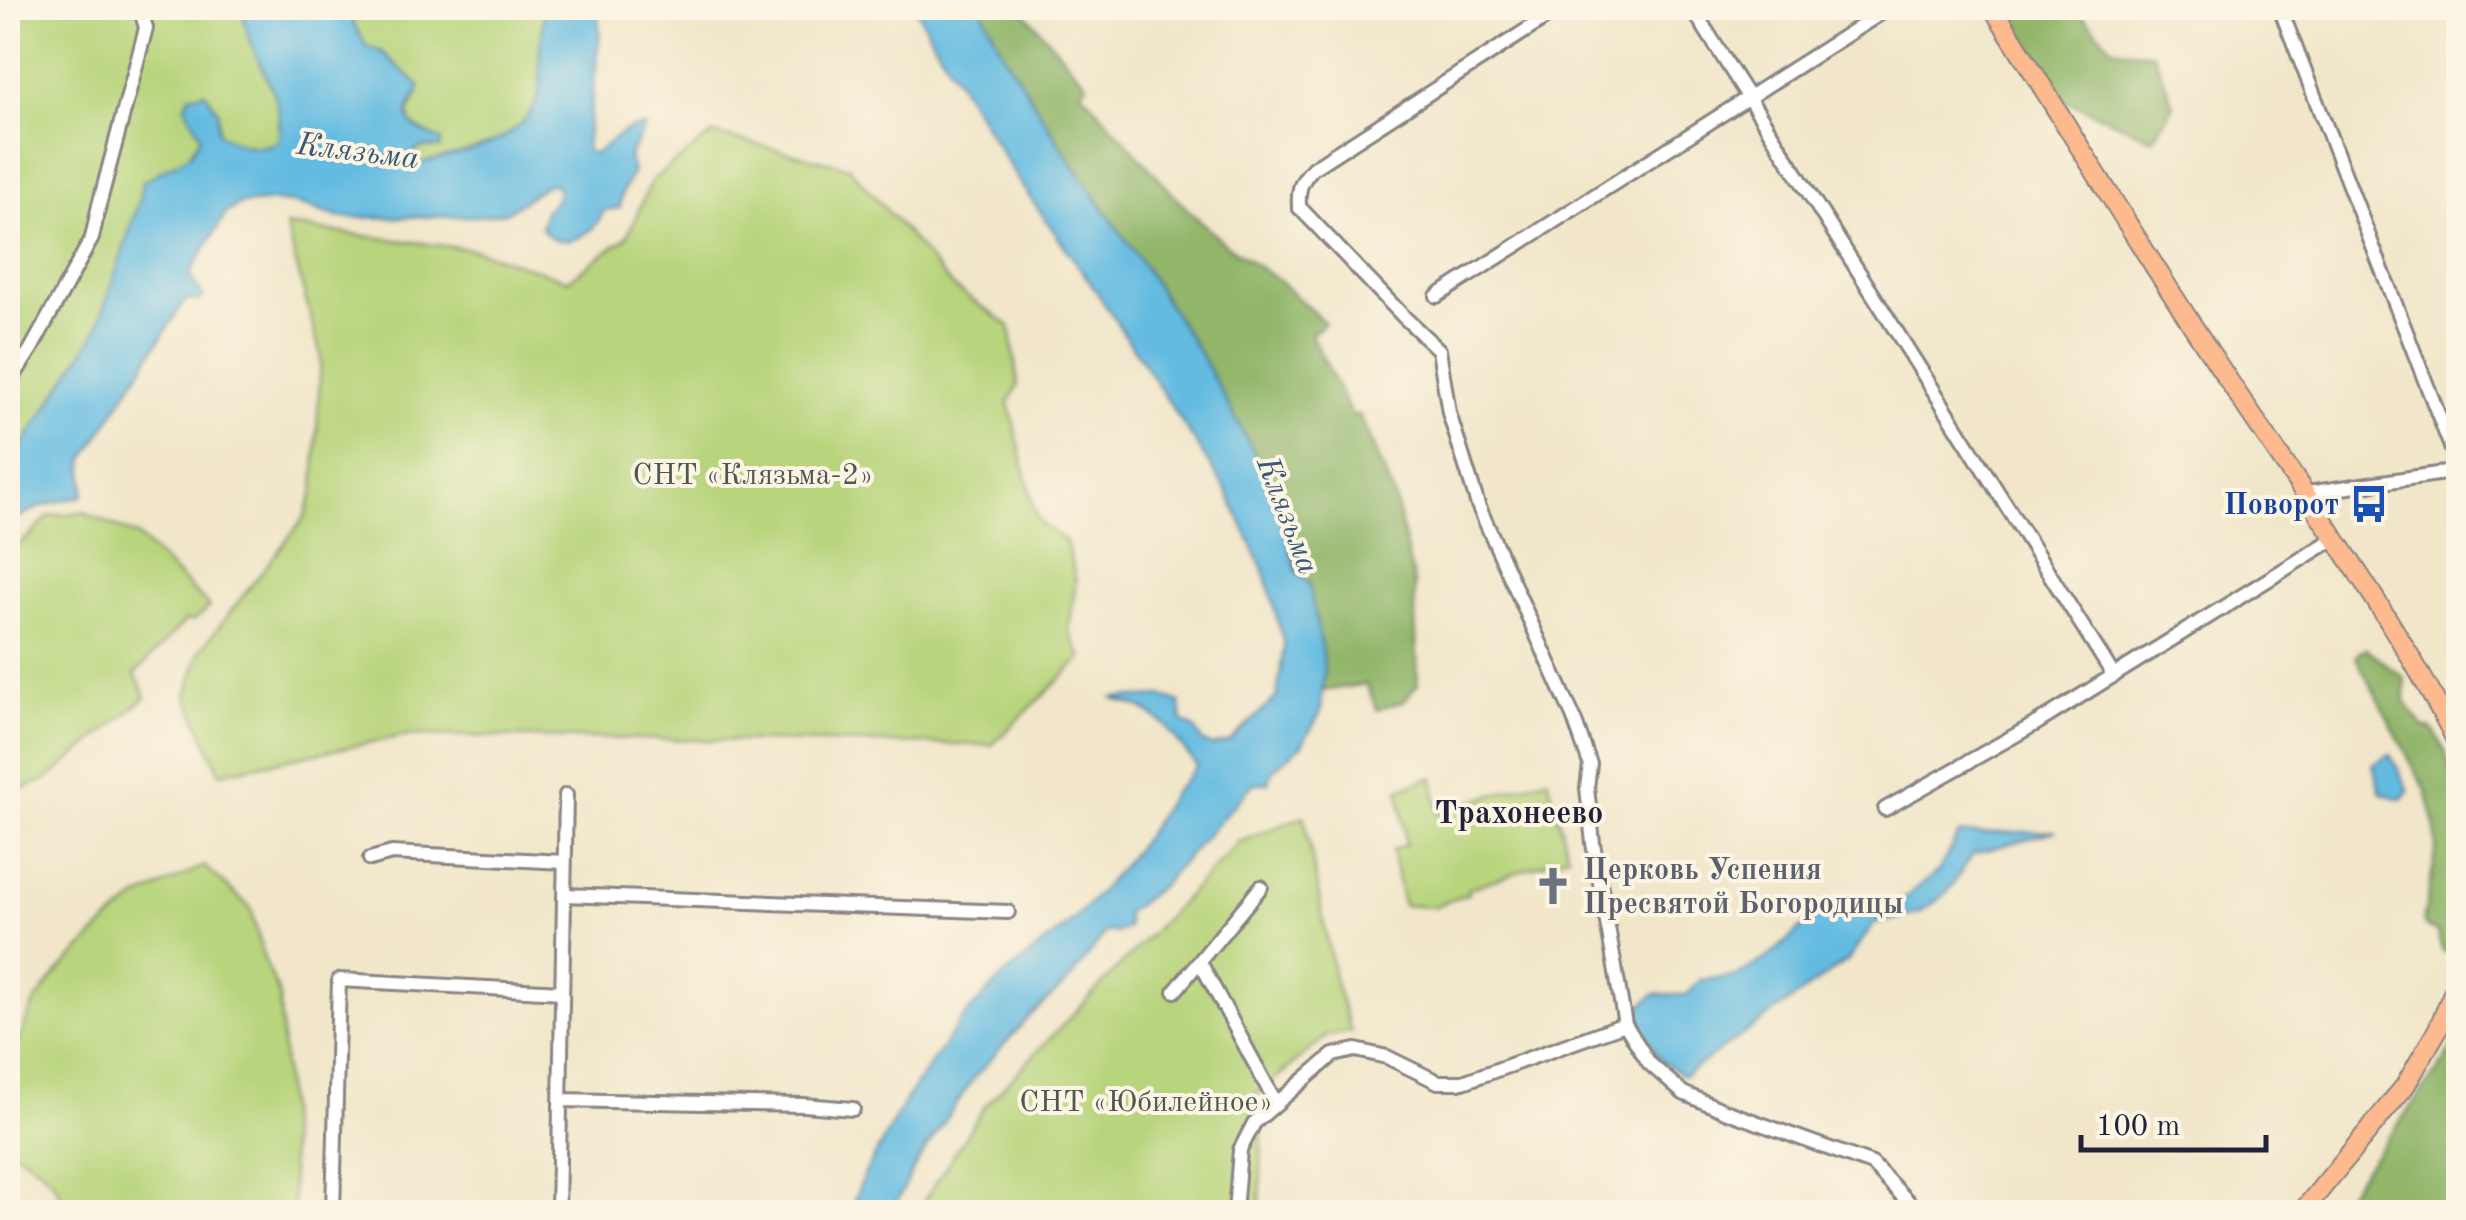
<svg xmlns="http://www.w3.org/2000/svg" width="2466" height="1220" font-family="'Old Standard TT',serif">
<rect width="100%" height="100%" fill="#fcf5e5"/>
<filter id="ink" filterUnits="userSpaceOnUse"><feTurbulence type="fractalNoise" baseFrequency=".01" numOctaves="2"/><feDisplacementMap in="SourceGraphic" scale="20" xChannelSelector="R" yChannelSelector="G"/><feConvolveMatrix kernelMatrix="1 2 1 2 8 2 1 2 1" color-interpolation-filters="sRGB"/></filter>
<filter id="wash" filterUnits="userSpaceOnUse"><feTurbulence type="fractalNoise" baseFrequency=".0048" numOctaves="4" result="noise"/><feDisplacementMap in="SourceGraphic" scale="40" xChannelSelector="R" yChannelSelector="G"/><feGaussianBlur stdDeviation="2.25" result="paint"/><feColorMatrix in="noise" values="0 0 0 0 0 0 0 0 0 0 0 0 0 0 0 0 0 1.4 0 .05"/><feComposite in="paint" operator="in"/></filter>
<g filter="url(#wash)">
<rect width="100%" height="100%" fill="#f1e6c9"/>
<path fill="#b8d47b" stroke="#6d7b5b" stroke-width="2.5" d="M8,8H243C245,57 289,91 278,143C255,151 239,145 218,134V111L185,106L202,136L190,155L142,183L140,199L96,333L26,440L8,457Z
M341,8H544C544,22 542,33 540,47C538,62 543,79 539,94C523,147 459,153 414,165L406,164L408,155L423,147L439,148L441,141C416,127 398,126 418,94L382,52L366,47L350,17Z
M713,134L849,167L953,287L1010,326L1018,385L1009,403L1034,509L1042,525L1066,541L1076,581L1069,631L1082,658L992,745L407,735L220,773L187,696L199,652L304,518L314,491L321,356L286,226L476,250L568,280L627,237L652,180Z
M84,512L137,536L210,607L193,621L186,620L135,674L146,697L48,779L8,794V554L33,533L49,516Z
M1433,777L1438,812L1548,778L1568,855L1467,889L1468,894L1433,907L1403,905L1392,850L1406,845L1399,789Z
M1304,816L1335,983L1351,1032L1328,1035L1257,1094L1262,1133L1260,1212H917L984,1107L1239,842Z
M204,866L251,908L264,959L279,994L294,1212H64C61,1176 35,1166 8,1147V1058L19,1040L33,1005L55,975L109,921L138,898Z"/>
<path fill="#92b66b" stroke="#5a6c53" stroke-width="2.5" d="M981,8H1021L1087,84L1081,91L1181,203L1225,244L1278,280L1325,323L1311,334L1352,416L1359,414L1395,498L1414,583L1418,684L1404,701L1377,710L1366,684L1322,691L1324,662L1276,499L1257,458L1203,359L1137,256L1073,165L1003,53Z
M2006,8H2075L2113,48L2153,54L2174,105L2153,139L2064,100Z
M2366,649L2402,676L2405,682V702L2424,727L2430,728L2435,733L2445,750L2458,796V936L2448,953L2442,950L2437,932L2426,927L2423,921L2436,853L2435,825L2426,791L2356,657L2360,651Z
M2458,1034V1212H2333L2446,1059Z"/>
<path fill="#64bbe1" stroke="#436e8e" stroke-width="2.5" d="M243,8H341L350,17L366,46L382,52L420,86C418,95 412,100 409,108C403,128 428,134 441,140L440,148L423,147L408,155L406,163L414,165C459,153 523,147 539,94C543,79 538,62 540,47C542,33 544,22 544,8H597L600,34L586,149L592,155C611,145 621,126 645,127L629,157L633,172L622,193L620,208L604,210C604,212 597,223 596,224C582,242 552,249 541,226L545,211L557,198L558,190L554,184L546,185L507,212L482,216L341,218L298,204L274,201L241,204L227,212L192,270L191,278L204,297L197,301L189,299L183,303L85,458C82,472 86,484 83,496C54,502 31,507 8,525V457L26,440L96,333L140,199L142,182L190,155L201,136L185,106L190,95L205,92L218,111V133C239,145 255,152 278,142C289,91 245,57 243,8Z
M916,8H981L1003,53L1073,165L1137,256L1203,359L1257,458L1276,499L1297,574L1309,583L1324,662L1321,712L1301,746L1273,770L1268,783H1254L1162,885L1126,913L1128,927L1116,933L1107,931L1068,982L1031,1015L973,1079L916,1164L892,1212H850L863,1177L905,1101L961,1020L1005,975L1076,918L1120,869L1145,837L1172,794L1197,766L1165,725L1144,709L1112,698L1161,696L1180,703L1182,721L1194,728L1203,742L1213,746L1229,742L1277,697L1284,645L1266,576L1227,491L1096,291L1018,180L928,32Z
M2390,754L2409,791L2402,799L2381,793L2373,764Z
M2056,831L1973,854L1947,893L1920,913L1874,924L1848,960L1684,1076L1662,1061L1641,1028L1637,1009L1655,994L1687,995L1700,980L1737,976L1771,955L1810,920L1863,900L1900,902L1939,870L1958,834Z"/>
</g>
<g filter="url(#ink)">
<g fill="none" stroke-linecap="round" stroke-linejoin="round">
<g stroke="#8a8482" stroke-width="18">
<path id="minor" d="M1561,8L1313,168C1300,182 1298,189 1299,207L1405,318L1439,350L1449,413L1478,505L1573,716L1590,764L1587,788L1593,843L1625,1024L1649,1063L1683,1093L1725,1111L1872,1164L1918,1212
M1692,8L2114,676
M2280,8L2458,465
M1437,296L1889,8
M8,385L31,349L92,238L99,205L146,28L142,14L136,8
M2307,493L2458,471
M1885,809L2037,723L2335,538
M370,859L392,853L564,862
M564,895L1008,912
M1200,962L1276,1103
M1175,991L1261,887
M560,1100L804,1105L853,1109
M333,1212L339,980L562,992
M558,1212L566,795
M1235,1212L1240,1150L1254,1123L1333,1055L1356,1050L1387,1057L1438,1082H1463L1625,1024"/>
</g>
<g stroke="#8a8482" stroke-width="22">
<path id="major" d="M1993,8C2067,125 2138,244 2215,360C2298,487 2390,608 2458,744
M2302,1212L2405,1086L2438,1029L2458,981"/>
</g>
<use href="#minor" stroke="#fff" stroke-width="12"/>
<use href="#major" stroke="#fcba8e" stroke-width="18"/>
</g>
</g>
<defs>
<g id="bus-bare" transform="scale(3)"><path d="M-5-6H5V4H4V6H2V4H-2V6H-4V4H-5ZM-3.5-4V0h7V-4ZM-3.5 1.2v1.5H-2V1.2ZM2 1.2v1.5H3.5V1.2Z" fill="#1a4fb4" stroke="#fcf5e5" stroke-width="2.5" paint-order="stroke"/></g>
<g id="church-bare" transform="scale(3)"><path d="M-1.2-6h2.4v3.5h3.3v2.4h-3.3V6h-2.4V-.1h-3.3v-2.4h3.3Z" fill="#6b7280" stroke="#fcf5e5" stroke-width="2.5" paint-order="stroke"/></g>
</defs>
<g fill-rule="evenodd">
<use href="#bus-bare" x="2369" y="504"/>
<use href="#church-bare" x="1553" y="886"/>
</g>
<g text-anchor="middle" stroke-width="8" stroke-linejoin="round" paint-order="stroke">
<g font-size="30" fill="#4f574e" stroke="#fcf5e5">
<text x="753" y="484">СНТ «Клязьма-2»</text>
<text x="1146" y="1111">СНТ «Юбилейное»</text>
</g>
<g font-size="30" font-weight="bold" fill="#164399" stroke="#fcf5e5" text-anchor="end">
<text x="2339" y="514">Поворот</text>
</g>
<g font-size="30" font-weight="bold" fill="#5b616d" stroke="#fcf5e5" text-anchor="start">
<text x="1583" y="879">Церковь Успения<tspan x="1583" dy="34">Пресвятой Богородицы</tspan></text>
</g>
<g font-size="32" font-style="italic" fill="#395875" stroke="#fcf5e5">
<text transform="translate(358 150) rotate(7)" y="11">Клязьма</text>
<text transform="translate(1289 515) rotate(69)" y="11">Клязьма</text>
</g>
<g font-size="32" font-weight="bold" fill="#22223b" stroke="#fcf5e5">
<text x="1519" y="823">Трахонеево</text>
</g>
</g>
<rect width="2466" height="1220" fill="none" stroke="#fcf5e5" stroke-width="40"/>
<path d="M2081 1135v15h185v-15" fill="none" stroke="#22223b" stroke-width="5"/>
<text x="2096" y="1135" font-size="30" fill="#22223b" stroke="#fcf5e5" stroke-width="8" paint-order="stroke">100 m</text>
</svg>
